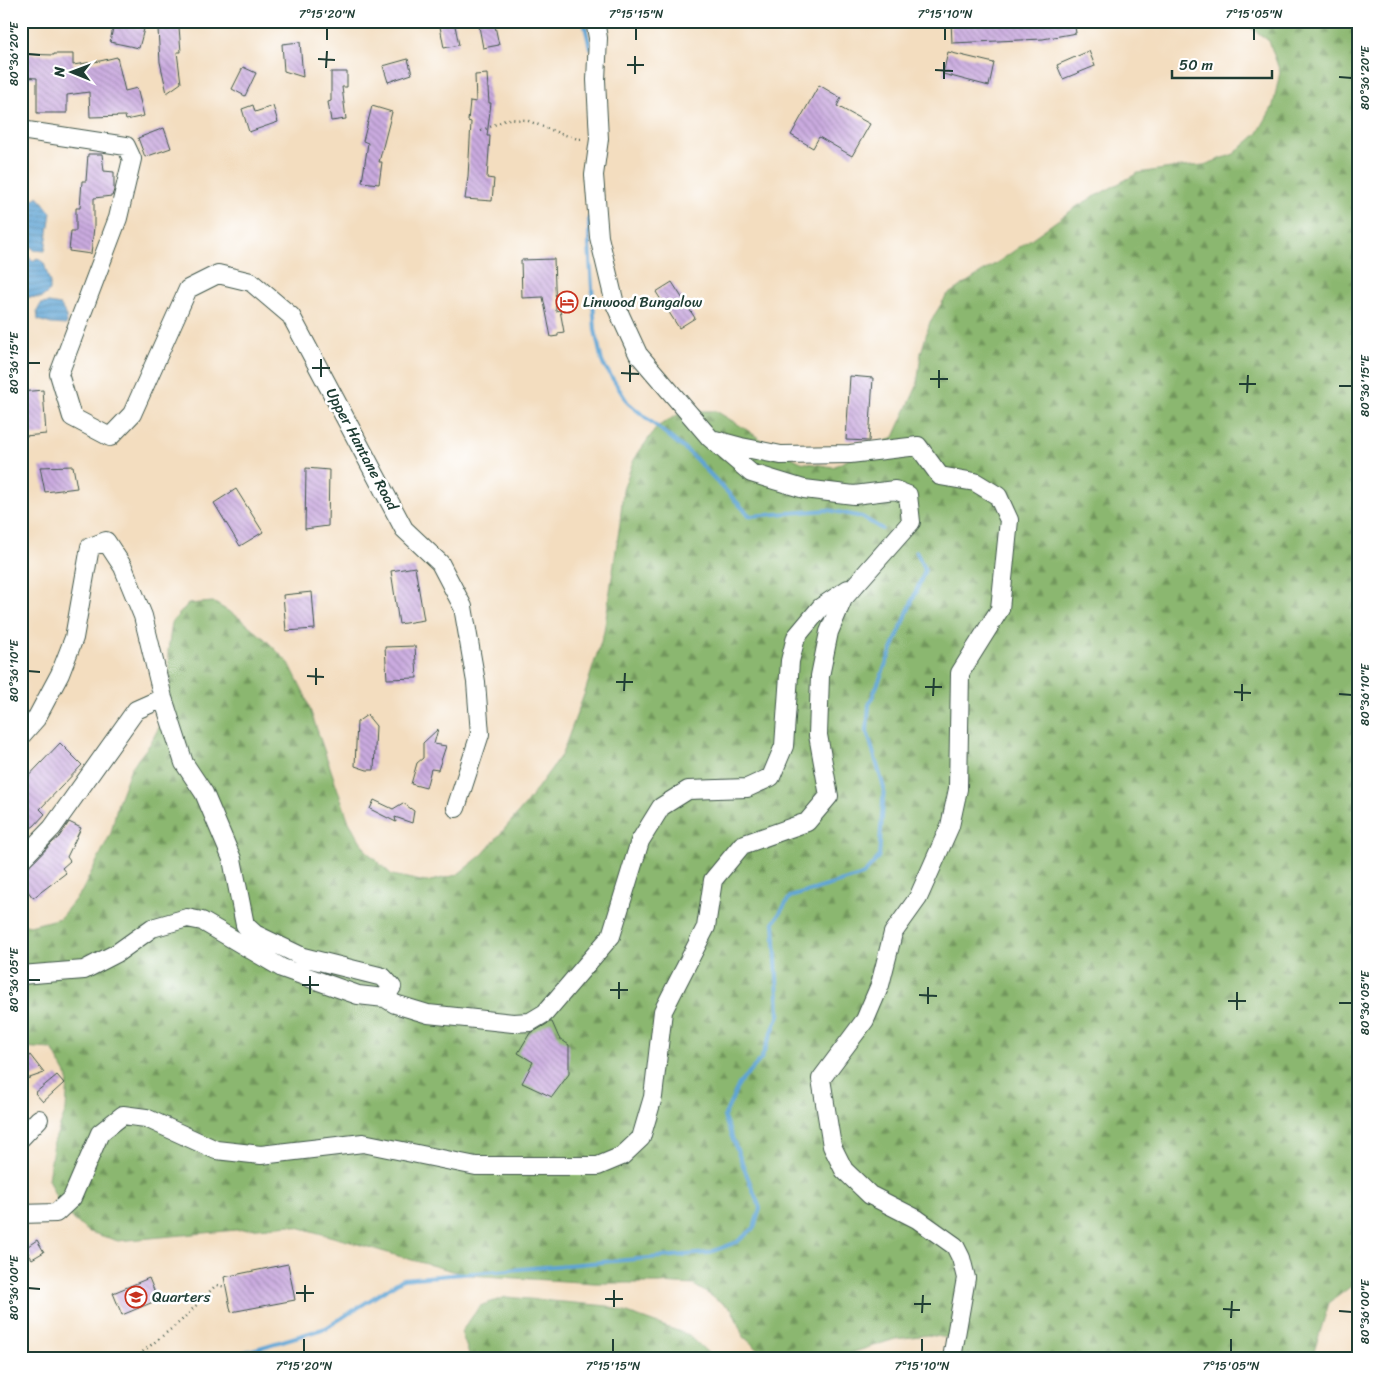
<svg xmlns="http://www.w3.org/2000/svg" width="1379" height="1379" font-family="Sriracha,sans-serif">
<defs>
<pattern id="forest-firs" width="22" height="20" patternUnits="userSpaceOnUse" patternTransform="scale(1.25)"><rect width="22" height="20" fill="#8bb76f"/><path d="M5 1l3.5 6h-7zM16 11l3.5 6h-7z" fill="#71965c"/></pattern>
<pattern id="water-rules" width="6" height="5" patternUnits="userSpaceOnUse" patternTransform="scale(1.25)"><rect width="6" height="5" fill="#5fa4d4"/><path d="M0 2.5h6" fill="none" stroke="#4e87ad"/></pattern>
<pattern id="building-back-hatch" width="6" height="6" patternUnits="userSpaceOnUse" patternTransform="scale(1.25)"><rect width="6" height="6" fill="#caaadf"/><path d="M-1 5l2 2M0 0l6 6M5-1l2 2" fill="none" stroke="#a38cb6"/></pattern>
</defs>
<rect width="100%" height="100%" fill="#fff"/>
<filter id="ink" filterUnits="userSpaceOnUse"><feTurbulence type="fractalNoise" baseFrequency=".02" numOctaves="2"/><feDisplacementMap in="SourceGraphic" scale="10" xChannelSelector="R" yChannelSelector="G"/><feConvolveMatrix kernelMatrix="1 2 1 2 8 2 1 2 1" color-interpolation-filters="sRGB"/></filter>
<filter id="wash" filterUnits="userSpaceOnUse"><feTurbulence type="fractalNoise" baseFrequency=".0096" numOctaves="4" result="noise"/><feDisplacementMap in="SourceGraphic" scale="20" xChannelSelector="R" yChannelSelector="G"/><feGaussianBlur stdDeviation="1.12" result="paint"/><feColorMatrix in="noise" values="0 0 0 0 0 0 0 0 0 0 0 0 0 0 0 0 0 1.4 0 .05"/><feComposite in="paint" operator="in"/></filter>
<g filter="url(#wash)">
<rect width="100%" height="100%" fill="#f3ddbf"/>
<path fill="url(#forest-firs)" stroke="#557a52" d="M1242,21H1358V1283L1354,1284L1329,1303L1312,1358H962L955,1339L928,1335L895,1339L835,1358H768L743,1336L732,1309L694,1285L660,1283H595L468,1275L412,1260L351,1242L290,1225L118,1241L87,1231L61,1208L48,1179L54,1142L66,1110L68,1078L52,1049L21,1047V924L30,926L60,918L82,891L111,833L118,802L131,768L150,744L165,716L170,685L168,651L172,622L188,604L213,602L241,619L266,640L289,663L305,695L349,822L367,852L392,875L426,882L457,875L483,854L525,805L562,754L585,692L604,632L620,523L623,490L634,459L657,427L684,411H716L744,428L772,447L801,462L833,467L894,437L917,386L921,353L930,322L947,295L1004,258L1079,205L1138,173L1171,168L1204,165L1234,154L1258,133L1273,106L1280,72L1269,41Z
M506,1297L608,1306L689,1335L713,1358H473L469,1354L461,1332L480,1306Z"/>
<path fill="url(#water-rules)" stroke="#3f7084" d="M38,196L51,213L45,251L34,250C19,233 22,227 25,206Z
M21,253L25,254L33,261L37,258L44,263L50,283V291L41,298L25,297L21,293Z
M49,303L60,305C64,311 68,317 66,325L51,324L38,320L37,311L41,304Z"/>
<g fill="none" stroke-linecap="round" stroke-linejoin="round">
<path stroke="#5fa4d4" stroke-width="4" d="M584,21L590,48
M589,148L590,120
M589,218V245L595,330L602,362L628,403L692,455L750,516L828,510L862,517L882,529
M225,1358L326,1328L403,1279L708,1253L737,1242L754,1228L760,1208L724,1117L739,1084L761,1059L779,1015L774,922L790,897L863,875L879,857L884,788L867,731L869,705L925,570L916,551"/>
</g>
<g id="blocks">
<path fill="url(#building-back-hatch)" d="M439,21H454L459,45L444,48Z
M478,21H494L499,45L483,48Z
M951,21H1074L1076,33L1043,39L952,43Z
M114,23L144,29L139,48L110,42Z
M179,27L181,52H177L181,83L167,93L160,62L158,29Z
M300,42L303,77L284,71L282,44Z
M1089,51L1095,66L1063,79L1057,65Z
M948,52L994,63L989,86L943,74Z
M21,54L54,55V54H73V65L100,61L117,57L125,91L137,88L144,116L126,120L125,116L90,117L89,92L67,95V113H37V78L21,77Z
M408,59L412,74L388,82L383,66Z
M243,67L256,73L245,96L232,89Z
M331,72H347V87H342L346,119L331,121L328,102L331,101Z
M487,74L489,103H491L487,136H490L487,178L494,179L492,201L465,199L468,177L471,122L468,121L470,101L476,102L475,75Z
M819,85L841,98L837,106L870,124L852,156L819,137L813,148L791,135Z
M253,105L255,112L273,106L278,122L249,132L242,109Z
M372,106L392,112L379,162H382L379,184L362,182L368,143L363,141Z
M164,128L171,148L145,157L138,138Z
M88,154H102L104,171L114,172V190L112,196L94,198V227L91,254L69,251L71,231H76V208H80L82,181H86Z
M554,259L556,311L560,310L564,332L558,333V336L551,337L543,297L522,298L521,260Z
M672,282L695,318L679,328L656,292Z
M850,376L873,378L869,441L846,440Z
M43,390L46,434L25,436L21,392Z
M73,466L77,488L45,492L40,467Z
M306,468L329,470L328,526L305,529Z
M236,489L263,532L240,546L214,503Z
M415,567L424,620L399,624L391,571Z
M312,592L315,629L286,631L283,595Z
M415,646L417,678L387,679L385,647Z
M367,715L376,726L374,770H367L355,766L357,722Z
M438,729L434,744L446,746L438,770L431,769L426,788L411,784L417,763L423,758V743Z
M60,743L82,765L40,809L45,814L34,826L21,834V784Z
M374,800L393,809L403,803L414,811L412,823L395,817L396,822L370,809Z
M69,822L81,828L67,857L70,861L62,868L66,873L33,898L21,882V870L29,867L53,842L59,837Z
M550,1022H552L559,1038L569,1045V1074L552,1097L522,1083L533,1062L518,1053L530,1033L535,1031Z
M30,1055L44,1073L21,1081V1062Z
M57,1075L64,1083L43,1102L35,1093Z
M37,1240L44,1252L32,1259L25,1248Z
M288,1264L295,1300L231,1312L224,1277Z
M149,1278L158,1300L122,1315L113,1293Z"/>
</g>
</g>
<g filter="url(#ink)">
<use href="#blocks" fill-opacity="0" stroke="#3f5549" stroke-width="1"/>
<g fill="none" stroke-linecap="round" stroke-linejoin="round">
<g stroke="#3f5549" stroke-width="20">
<path id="minor" d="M21,130L126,146L132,159L118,218L59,374L72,417L110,437L132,414L188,289L218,274L251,282L291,316L404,529L440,563L463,607L476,682L480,734L456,808
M715,440L741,447L781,455L850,454L918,446L940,476L975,482L998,496L1009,520L1000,609L960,673L958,789L950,826L918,898L893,933L880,985L865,1020L821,1079L832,1146L844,1170L870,1195L917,1219L955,1246L961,1258L966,1278L952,1358
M21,736L36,719L60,674L74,638L90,547L106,541L123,567L143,616L163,698L184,763L204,793L232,859L245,925L255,934L303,957L383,977L392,987L385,998L358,995L282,968L202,921L187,918L152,928L117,953L84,970L21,975
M21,860L52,828L136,710L163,698
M385,998L395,1004L428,1014L513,1023L530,1022L545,1013L611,936L640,841L661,807L688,790L747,788L771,777L784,746L790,661L796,637L821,607L848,589
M21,1138L39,1119
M21,1214L56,1213L72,1198L100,1133L123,1115L146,1118L216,1150L261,1155L363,1143L476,1166H598L622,1156L641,1138L653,1097L663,1011L706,927L713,880L742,845L807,822L829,796L818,735L820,676L829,632L843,599L911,522L908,495L895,490L854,495L804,489L751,473L710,438L638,354L615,304L599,237L594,175L599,139L596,80L598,38L595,21"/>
</g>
<path stroke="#3f5549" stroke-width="2.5" stroke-dasharray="1 4" stroke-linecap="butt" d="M481,131L507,119L526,120L559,133L578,139H584
M135,1358L181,1321L216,1285L226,1287"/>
<use href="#minor" stroke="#fff" stroke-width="18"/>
</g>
</g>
<path fill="none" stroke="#1f3d34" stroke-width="2" d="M327,40V28M636,40V28M945,40V28M1254,40V28M28,54L40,55M318,59L335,60M627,65H644M326,68L327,51M935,70L953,71M635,74V56M1339,77L1352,78M944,79V62M28,363H40M312,368H330M621,373L639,374M321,377V359M930,379H948M630,382V365M1239,384H1256M1339,386H1352M939,388V370M1247,393L1248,375M28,671L40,672M307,676L324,677M616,682H633M316,685V668M925,687H942M624,691L625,673M1234,692L1251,693M1339,694L1352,695M933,696L934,678M1242,701V684M28,980H40M302,985H319M610,990H628M310,994V976M919,995L937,996M619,999V982M1228,1001H1246M1339,1003H1352M928,1004V987M1237,1010V992M28,1288L40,1289M296,1293H314M605,1299H623M305,1302V1285M914,1304H931M614,1307V1290M1223,1309L1240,1310M1339,1311L1352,1312M922,1313L923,1295M1231,1318L1232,1301M304,1352V1339M613,1352V1339M922,1352V1339M1231,1352V1339"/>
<defs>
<g id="hotel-ring" transform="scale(1.125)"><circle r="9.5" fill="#fff" stroke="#c8321e" stroke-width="1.5"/><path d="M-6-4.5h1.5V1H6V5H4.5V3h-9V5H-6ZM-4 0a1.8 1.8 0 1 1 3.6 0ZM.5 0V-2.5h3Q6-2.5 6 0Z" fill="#c8321e"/></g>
<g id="university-ring" transform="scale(1.125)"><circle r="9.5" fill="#fff" stroke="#c8321e" stroke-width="1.5"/><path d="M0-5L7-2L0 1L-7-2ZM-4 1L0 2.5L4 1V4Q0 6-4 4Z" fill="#c8321e"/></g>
</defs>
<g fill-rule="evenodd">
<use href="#hotel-ring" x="567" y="302"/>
<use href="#university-ring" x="136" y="1297"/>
</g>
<g text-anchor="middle" stroke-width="5" stroke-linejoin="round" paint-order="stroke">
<g font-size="15" fill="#1f3d34" stroke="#fff" text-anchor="start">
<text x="583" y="307">Linwood Bungalow</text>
<text x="152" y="1302">Quarters</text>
</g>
<g font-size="15" fill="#1f3d34" stroke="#fff">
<text transform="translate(362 449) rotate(62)" y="5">Upper Hantane Road</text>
</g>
</g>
<rect width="1379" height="1379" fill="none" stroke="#fff" stroke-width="55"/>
<g transform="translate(72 72) rotate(271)" stroke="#ffffff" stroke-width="4" paint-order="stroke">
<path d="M0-4L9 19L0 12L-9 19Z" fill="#1f3d34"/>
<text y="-8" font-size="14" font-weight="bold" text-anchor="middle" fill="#1f3d34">N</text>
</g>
<path d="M1172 70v8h100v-8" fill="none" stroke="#1f3d34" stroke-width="2.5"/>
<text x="1179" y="70" font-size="15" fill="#1f3d34" stroke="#ffffff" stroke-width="4" paint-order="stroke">50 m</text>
<rect x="28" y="28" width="1324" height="1324" fill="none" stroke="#1f3d34" stroke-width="2"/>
<g font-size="12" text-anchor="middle" fill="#1f3d34">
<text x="327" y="18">7°15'20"N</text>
<text x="636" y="18">7°15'15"N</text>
<text x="945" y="18">7°15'10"N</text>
<text x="1254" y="18">7°15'05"N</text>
<text transform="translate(14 54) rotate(-90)" y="4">80°36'20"E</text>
<text transform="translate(1365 78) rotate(-90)" y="4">80°36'20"E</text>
<text transform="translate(14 363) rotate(-90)" y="4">80°36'15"E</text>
<text transform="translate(1365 386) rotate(-90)" y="4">80°36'15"E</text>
<text transform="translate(14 671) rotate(-90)" y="4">80°36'10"E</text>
<text transform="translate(1365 695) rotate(-90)" y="4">80°36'10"E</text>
<text transform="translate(14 980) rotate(-90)" y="4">80°36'05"E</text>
<text transform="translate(1365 1003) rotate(-90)" y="4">80°36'05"E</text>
<text transform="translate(14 1288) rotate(-90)" y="4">80°36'00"E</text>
<text transform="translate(1365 1312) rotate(-90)" y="4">80°36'00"E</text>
<text x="304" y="1370">7°15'20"N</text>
<text x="613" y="1370">7°15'15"N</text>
<text x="922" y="1370">7°15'10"N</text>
<text x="1231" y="1370">7°15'05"N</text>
</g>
</svg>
